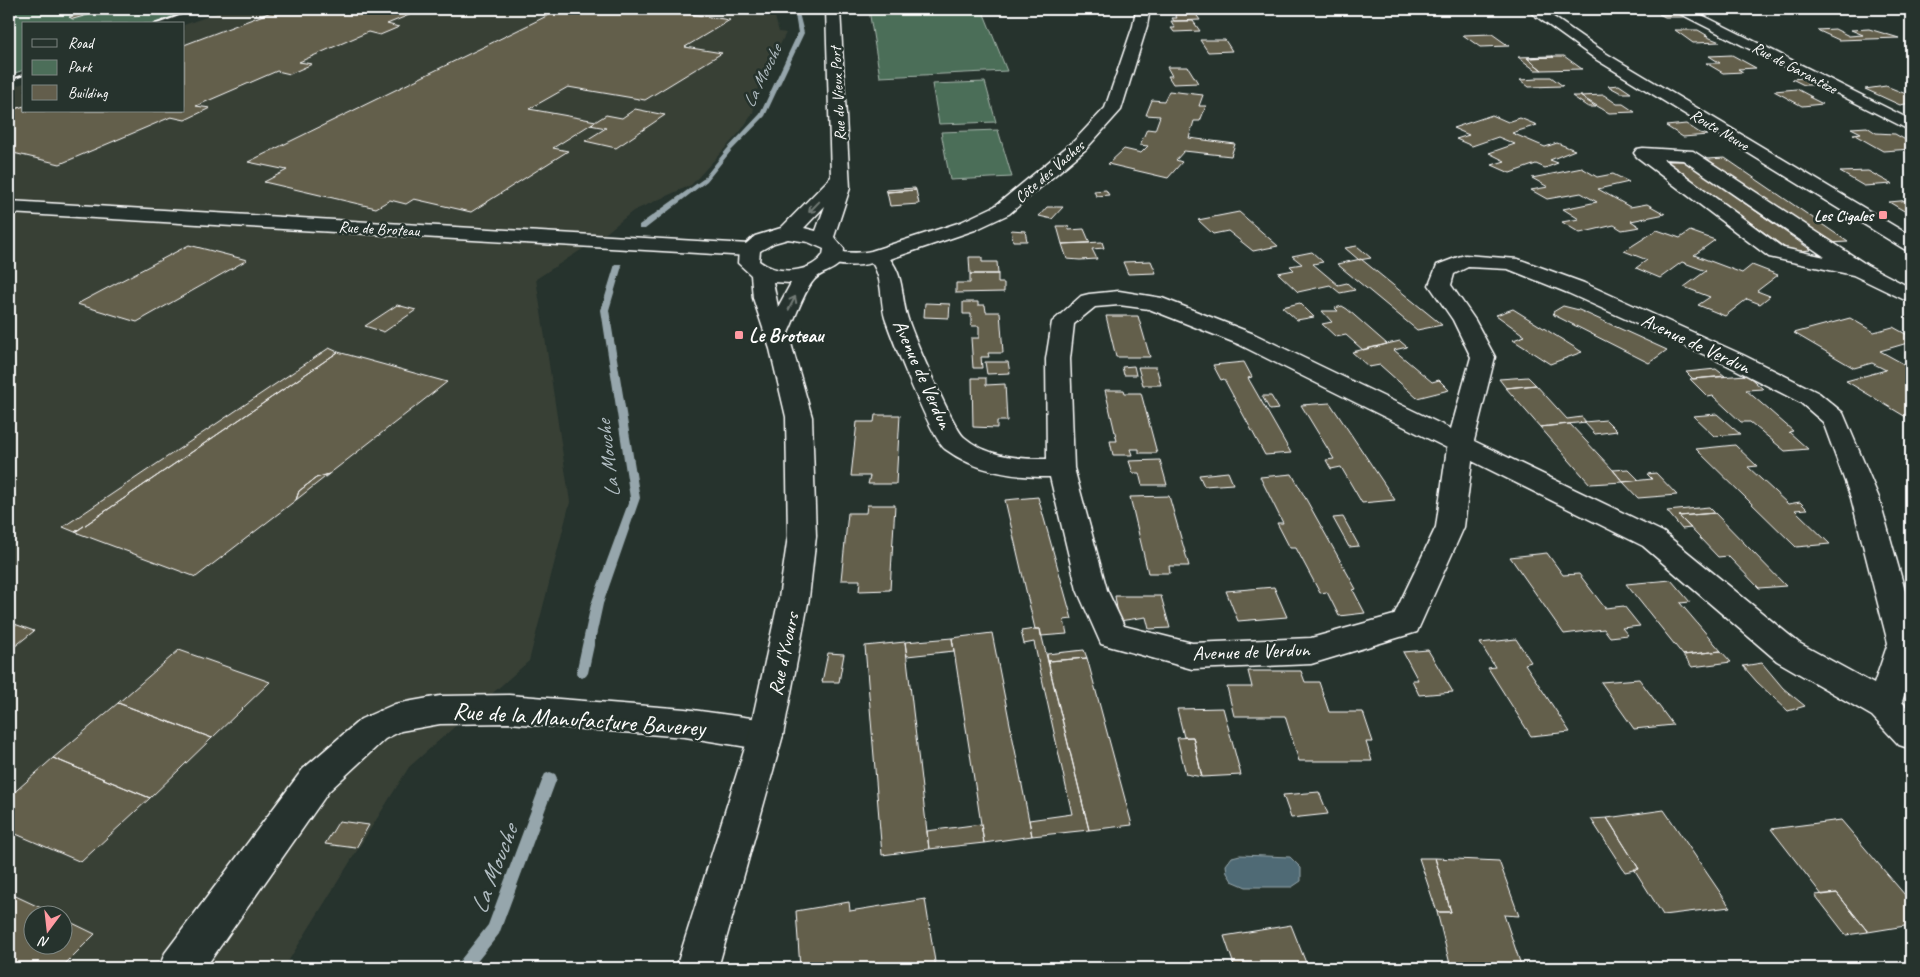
<svg xmlns="http://www.w3.org/2000/svg" width="1920" height="977" font-family="Caveat,sans-serif">
<rect width="100%" height="100%" fill="#26332d"/>
<filter id="ink" filterUnits="userSpaceOnUse"><feTurbulence type="fractalNoise" baseFrequency=".02" numOctaves="2"/><feDisplacementMap in="SourceGraphic" scale="10" xChannelSelector="R" yChannelSelector="G"/><feConvolveMatrix kernelMatrix="1 2 1 2 8 2 1 2 1" color-interpolation-filters="sRGB"/></filter>
<g filter="url(#ink)">
<path fill="#384036" fill-rule="evenodd" d="M228,9H773L779,32L786,33L757,90L753,113L740,132L691,185L633,211L601,237L536,279L570,502L529,661L409,767L284,968H9V88L24,83V111H184V25ZM32,914H62V944H32Z"/>
<path fill="#4c6e59" stroke="#a6b6ac" d="M9,9H196L153,24H24V70L9,75Z
M904,9H982L1007,71L880,77L869,10Z
M985,82L996,122L939,124L932,84Z
M998,130L1012,177L950,180L941,132Z"/>
<path fill="#506b75" stroke="#96a6ac" d="M1240,855L1290,857L1301,868V881L1292,887H1246L1232,881L1227,873L1226,865L1232,857Z"/>
<g fill="none" stroke-linecap="round" stroke-linejoin="round">
<path fill="#96a6ac" fill-rule="evenodd" d="M794,9H798L804,33L765,116L731,151L707,181L645,229H639V225L703,179L727,149L760,114L798,33Z
M615,264H621L622,266L609,310L640,498L603,604L588,673L586,676L582,678L578,676L576,673L591,604L630,498L601,310Z
M550,772L555,774L557,778L499,934L472,968H456L458,963L488,925L543,778L545,774Z"/>
</g>
<path fill="#635e4c" stroke="#fff" d="M279,9H424L387,24L399,27L380,35L368,32L299,62L312,64L290,74L277,71L196,106L210,108L185,120L171,117L60,164L9,152V111L24,106V111H184V45Z
M561,9L630,11L657,9L730,20L685,47L722,53L645,100L568,87L529,109L596,121L553,148L568,151L471,212L414,199L406,204L390,200L376,208L264,182L287,170L248,162Z
M98,10L102,11L73,19L69,17Z
M1174,13H1195L1200,20L1174,21L1172,18H1177Z
M1679,13L1687,17H1665L1659,14Z
M1171,21H1193L1200,31L1174,32L1171,28H1175Z
M1835,29L1849,36L1863,35L1851,30L1869,29L1899,38L1839,40L1817,30Z
M1675,30H1698L1708,36H1705L1720,42L1693,43Z
M1492,34L1509,46L1480,47L1463,35Z
M1200,40H1225L1232,51L1208,52Z
M1732,55L1756,68L1738,69L1743,72L1723,73L1706,63H1720L1709,56Z
M1552,56H1564L1582,69L1542,70L1527,58L1554,57Z
M1552,56L1554,57L1527,58L1542,70H1535L1518,57Z
M1167,67H1188L1198,83L1173,84L1168,76H1172Z
M1536,77H1551L1563,86L1529,87L1520,80L1538,79Z
M1802,78L1814,85H1804L1792,79Z
M1619,85L1631,93H1621L1608,86Z
M1886,86L1911,96V103L1900,105L1865,89Z
M1797,89L1812,97H1809L1823,104L1802,106L1774,91Z
M1169,91L1203,95L1199,106H1206L1200,121H1194L1189,138L1235,144L1231,156L1184,151L1176,160L1182,162L1168,178L1108,164L1124,149L1141,153L1148,146L1140,145L1147,129L1155,130L1160,116L1146,115L1152,100L1164,101Z
M1604,95L1617,104H1623L1635,112L1609,113L1580,96Z
M1572,96H1580L1596,107H1588Z
M635,109L665,115L616,148L585,141L606,128L590,125L606,115L622,118Z
M1492,115L1508,122L1520,118L1537,125L1512,133L1545,147L1557,143L1575,150L1550,160L1558,163L1545,168L1536,164L1510,173L1492,165L1505,161L1489,153L1515,144L1498,137L1472,146L1456,139L1469,135L1453,128Z
M1686,124L1700,133L1708,135L1683,137L1666,126Z
M1867,127L1876,133L1895,134L1911,143V149L1883,151L1853,134L1861,133L1851,128Z
M1725,158L1848,242L1828,243L1707,159Z
M1666,161H1685L1811,250L1791,252Z
M1582,168L1597,177L1613,174L1629,182L1598,189L1630,207L1647,204L1665,214L1631,221L1640,227L1622,230L1614,225L1580,233L1562,222L1579,219L1563,209L1597,202L1581,193L1547,199L1531,190L1548,187L1532,178Z
M1868,171L1892,184L1864,186L1840,172Z
M915,188L916,190L887,192L886,190Z
M916,190L919,204L890,206L887,192Z
M1106,190L1109,195L1096,196L1094,191Z
M1911,200V215L1889,202Z
M1047,207H1063L1052,219L1039,216Z
M1239,212L1278,246L1253,251L1228,231L1213,234L1198,220Z
M1057,226H1068L1069,230L1084,229L1090,243L1062,244Z
M1011,230L1025,231L1027,241H1013Z
M1657,230L1680,238L1690,231L1715,240L1694,255L1742,273L1752,265L1778,275L1757,291L1770,296L1760,304L1747,299L1725,316L1698,305L1710,297L1684,287L1706,271L1682,262L1660,278L1636,268L1647,260L1624,251Z
M1102,242L1104,248L1092,249L1097,259L1080,260L1067,259L1062,244Z
M189,245L247,260L137,322L77,304Z
M1357,246L1371,258L1359,260L1345,248Z
M1312,252L1323,262L1313,264L1338,285L1347,283L1355,290L1340,293L1330,285L1298,292L1278,273L1294,270L1290,266L1302,264L1292,256Z
M969,257H982V262H997L998,274H970Z
M1361,259L1442,325L1417,330L1337,264Z
M1151,261L1156,273L1128,274L1123,262Z
M970,274H998V283H1004V292L956,293V283H970Z
M963,302H978V305H985L986,312H1000L1003,353H988L989,357H981L982,368H973L971,338H979V326H971V314H963Z
M925,303L950,304L949,318L924,317Z
M1300,303L1314,317L1297,320L1282,307Z
M397,305L416,310L384,332L365,326Z
M1342,306L1347,309L1387,344L1363,350L1346,335L1336,337L1322,324L1332,322L1322,311H1338L1335,308Z
M1563,306L1579,310L1667,350L1649,363L1554,315L1553,312Z
M1513,309L1582,352L1550,364L1513,340L1525,336L1496,315Z
M1106,316H1138L1150,357H1116Z
M1850,318L1874,332L1893,327L1911,337V342L1880,351L1911,368V420L1846,381L1886,370L1872,363L1854,368L1794,333Z
M1400,341L1407,347L1394,350L1432,382L1439,380L1449,390L1417,398L1380,365L1369,367L1352,352Z
M329,348L338,352L75,532L63,527Z
M338,352L447,382L329,474L316,478L299,491L296,500L196,577L75,532Z
M985,362H1008L1010,373L987,374Z
M1244,362L1252,377L1248,378L1291,453L1265,455L1224,379L1221,380L1213,365Z
M1134,366L1136,375H1124L1122,367Z
M1138,367H1156L1161,385H1143Z
M1716,369L1725,376L1693,379L1686,372Z
M1747,375L1763,389L1746,390L1793,431L1789,432L1808,449L1785,451L1750,422H1741L1713,396L1708,397L1690,379Z
M1528,377L1536,385L1506,388L1499,379Z
M972,378H986V385L1005,384L1007,421H997V428L973,427Z
M1536,385L1567,419L1582,417L1586,422L1540,427L1506,388Z
M1105,390H1124L1125,393H1141L1157,453H1139V449H1130L1132,455H1113L1110,441H1117Z
M1262,396H1271L1279,409L1270,410Z
M1330,403L1395,500L1362,503L1341,467L1331,469L1326,460L1334,459L1301,405Z
M1717,414L1740,434L1714,436L1693,416Z
M875,415H900L896,484H868L870,476H851L857,422H874Z
M1606,420L1617,431L1595,434L1584,422Z
M1570,424L1613,470L1623,482L1590,484L1540,427Z
M1735,445L1757,466L1748,467L1788,504L1800,502L1807,509L1795,510L1830,544L1796,547L1696,449Z
M1160,460L1167,485H1142L1139,473H1133L1129,461Z
M1628,469L1639,480L1623,482L1613,470Z
M1228,472L1233,484L1204,486L1199,475Z
M1656,473L1677,495L1638,498L1623,482L1652,479L1647,474Z
M329,474L296,500L299,491L316,478Z
M1292,474L1356,589L1353,590L1365,613L1339,616L1327,592L1320,593L1296,548H1290L1277,523H1283L1260,477Z
M1169,496L1189,566H1169L1170,573H1148L1130,497Z
M1038,497L1072,619L1064,620L1067,634L1041,636L1040,629H1035L1005,500Z
M867,505H895L890,590L859,591L860,580H841L848,513H866Z
M1709,507L1715,513L1679,516L1691,528L1682,529L1667,511Z
M1715,513L1786,586L1759,588L1728,556L1718,557L1679,516Z
M1343,517L1359,546L1349,547L1333,518Z
M1547,553L1563,575L1579,574L1605,608L1624,606L1640,626L1622,628L1628,635L1610,637L1604,629L1564,634L1510,557Z
M1671,580L1690,602L1680,603L1721,651L1683,655L1626,584Z
M1274,587L1287,617L1238,621L1226,591Z
M1115,596H1161L1170,628L1149,629L1146,617L1119,621Z
M9,622L34,631L9,651Z
M1035,629H1040L1089,830L1032,836L1029,820L1072,814L1034,642L1024,644L1021,631Z
M992,633L1032,836L984,843L952,638Z
M952,638L954,651L907,656L905,642Z
M1516,639L1531,662L1525,664L1570,732L1531,736L1488,668L1495,667L1480,643Z
M905,642L929,849L882,855L865,646Z
M179,650L270,682L212,738L118,703Z
M1084,650L1087,658L1048,661L1047,654Z
M1428,650L1453,692L1419,695L1412,680H1418L1403,652Z
M1721,651L1731,662L1692,667L1683,655Z
M828,653L844,654L839,682H822Z
M1087,658L1132,825L1089,830L1048,661Z
M1762,663L1783,688L1805,706L1788,711L1757,682L1743,666Z
M1248,671H1301L1305,682H1319L1329,712H1363L1373,742H1366L1372,761H1299L1285,716H1234L1227,687H1252Z
M1639,679L1673,725L1634,729L1601,682Z
M118,703L212,738L150,798L53,758Z
M1223,708L1241,775L1202,777L1193,737H1184L1177,709Z
M1193,737L1202,777L1186,774L1177,738Z
M53,758L150,798L81,862L9,831V797Z
M1319,792L1328,814L1291,818L1283,795Z
M1664,810L1730,907L1663,915L1634,869H1639L1607,818Z
M1607,818L1639,869L1625,872L1591,819Z
M1841,820L1911,902V925L1868,932L1837,893L1822,895L1771,829Z
M339,821L369,825L356,848L325,844Z
M981,824L984,843L929,849L927,831Z
M1419,858H1435L1451,912H1437Z
M1435,858L1499,861L1519,916L1504,915L1522,968H1451L1437,912H1451Z
M9,893L54,914H32V944H62V918L95,934L61,968H9Z
M1837,893L1868,932L1846,935L1815,895Z
M925,899L936,968H842V966L800,968L796,911L849,902L850,911Z
M1291,925L1308,968H1235L1224,936Z"/>
<g fill="none" stroke-linecap="round" stroke-linejoin="round">
<g stroke="#fff" stroke-width="3">
<path id="minor" d="M1136,9H1150L1147,26L1121,110L1086,149L1009,214L975,230L890,259C904,277 901,295 907,316C912,334 953,427 964,437C987,457 1019,459 1047,459L1046,359L1052,322L1081,296L1089,294L1119,291L1162,298L1254,334L1451,429L1471,357L1453,320L1429,285L1437,265L1458,257L1465,255L1518,259L1584,283L1743,355L1819,393L1843,413L1879,498L1911,612V672L1902,702L1911,712V749L1899,745L1872,716L1777,661L1643,546L1472,461L1464,527L1417,632L1311,664L1192,669L1101,644L1077,590L1050,477C1013,477 976,472 945,449C932,439 892,339 885,318C880,300 883,279 872,263C856,267 840,266 825,262L822,258L825,254C840,250 855,255 871,251L961,222L995,206L1074,141L1105,108L1133,26ZM1468,267L1508,269L1568,293L1727,365L1801,403L1823,422L1851,498L1888,643L1874,684L1799,643L1663,532L1474,441L1495,357L1475,320L1451,285L1454,274ZM1119,305L1149,309L1238,344L1447,448L1436,527L1394,615L1311,638L1192,643L1124,626L1107,590L1074,468L1070,359L1074,324L1095,307Z
M1671,9H1689L1712,20L1911,120V131Z
M1643,148L1693,151L1867,265L1911,288V303L1853,275L1769,257L1637,157L1634,153L1637,149ZM1663,159L1683,160L1825,257L1783,248Z
M9,201L749,244L756,246L759,250L756,254L749,256L9,213Z
M509,695L685,709L766,720L778,725L783,735L778,745L766,750L685,737L509,723L440,724L401,731L385,739L329,791L205,968H159L165,953L303,769L361,719L395,704L440,696Z"/>
</g>
<g stroke="#fff" stroke-width="3">
<path id="tertiary" d="M1526,9H1542L1607,54L1911,236V251L1904,249L1597,60Z"/>
</g>
<g stroke="#fff" stroke-width="3">
<path id="secondary" d="M826,9H840L850,188L834,237L844,249C844,272 823,269 814,280C804,291 795,319 788,333L812,417L816,536L809,598L783,735L718,968H676L749,735L779,598L788,536L786,417L770,349L753,298L751,275L738,263L739,250L755,236L781,228L831,177ZM825,206L816,231L804,228ZM788,239L808,242L824,249L823,255C809,274 777,275 759,261L760,251L774,243ZM773,282L791,283L778,307Z"/>
</g>
<use href="#minor" fill="#26332d" fill-rule="evenodd"/>
<use href="#tertiary" fill="#26332d" fill-rule="evenodd"/>
<use href="#secondary" fill="#26332d" fill-rule="evenodd"/>
<path stroke="#fff" stroke-width="2" d="M154,24L196,9
M9,80L24,75"/>
</g>
<defs><path id="oneway-shaft" d="M-6 0H5M1.5-3L5.5 0L1.5 3" fill="none" stroke-width="1.6" stroke-linecap="round" stroke-linejoin="round" transform="scale(1.25)"/></defs>
<g stroke="#727a76">
<use href="#oneway-shaft" transform="translate(814 207) rotate(134)"/>
<use href="#oneway-shaft" transform="translate(792 303) rotate(-63)"/>
</g>
</g>
<g fill="#ff9aa2" stroke="#26332d" stroke-width="2">
<rect x="1878" y="210" width="10" height="10" rx="2.5"/>
<rect x="734" y="330" width="10" height="10" rx="2.5"/>
</g>
<g text-anchor="middle" stroke-width="5" stroke-linejoin="round" paint-order="stroke">
<g font-size="16" fill="#fff" stroke="#26332d">
<text transform="translate(1795 67) rotate(28)" y="6">Rue de Garantèze</text>
<text transform="translate(837 94) rotate(-93)" y="6">Rue du Vieux Port</text>
<text transform="translate(1720 129) rotate(31)" y="6">Route Neuve</text>
<text transform="translate(1049 171) rotate(-41)" y="6">Côte des Vaches</text>
<text transform="translate(379 228) rotate(3)" y="6">Rue de Broteau</text>
</g>
<g font-size="16" font-weight="bold" fill="#fff" stroke="#26332d" text-anchor="end">
<text x="1873" y="221">Les Cigales</text>
</g>
<g font-size="18" font-style="italic" fill="#b0bcc1" stroke="#26332d">
<text transform="translate(762 76) rotate(-64)" y="6">La Mouche</text>
</g>
<g font-size="20" font-weight="bold" fill="#fff" stroke="#26332d" text-anchor="start">
<text x="749" y="342">Le Broteau</text>
</g>
<g font-size="20" fill="#fff" stroke="#26332d">
<text transform="translate(1696 343) rotate(25)" y="7">Avenue de Verdun</text>
<text transform="translate(923 374) rotate(66)" y="7">Avenue de Verdun</text>
<text transform="translate(1251 651) rotate(-2)" y="7">Avenue de Verdun</text>
<text transform="translate(783 654) rotate(-78)" y="7">Rue d'Yvours</text>
</g>
<g font-size="21" font-style="italic" fill="#b0bcc1" stroke="#26332d">
<text transform="translate(608 459) rotate(-97)" y="7">La Mouche</text>
</g>
<g font-size="24" fill="#fff" stroke="#26332d">
<text transform="translate(579 719) rotate(4)" y="8">Rue de la Manufacture Baverey</text>
</g>
<g font-size="25" font-style="italic" fill="#b0bcc1" stroke="#26332d">
<text transform="translate(493 869) rotate(-69)" y="9">La Mouche</text>
</g>
</g>
<rect width="1920" height="977" fill="none" stroke="#26332d" stroke-width="30"/>
<rect x="15" y="15" width="1890" height="947" fill="none" stroke="#fff" stroke-width="2" filter="url(#ink)"/>
<rect x="22" y="22" width="162" height="90" fill="#26332d" stroke="#7d8581"/>
<rect x="32" y="39" width="25" height="8" fill="#26332d" stroke="#7d8581"/>
<text x="68" y="48" font-size="15" fill="#ffffff">Road</text>
<rect x="32" y="60" width="25" height="15" fill="#4c6e59" stroke="#7d8581"/>
<text x="68" y="72" font-size="15" fill="#ffffff">Park</text>
<rect x="32" y="85" width="25" height="15" fill="#635e4c" stroke="#7d8581"/>
<text x="68" y="98" font-size="15" fill="#ffffff">Building</text>
<g transform="translate(48 930) rotate(195)"><circle r="24" fill="#26332d" stroke="#7d8581"/>
<path d="M0-4L9 19L0 12L-9 19Z" fill="#ff9aa2"/>
<text y="-8" font-size="14" font-weight="bold" text-anchor="middle" fill="#ffffff">N</text>
</g>
</svg>
